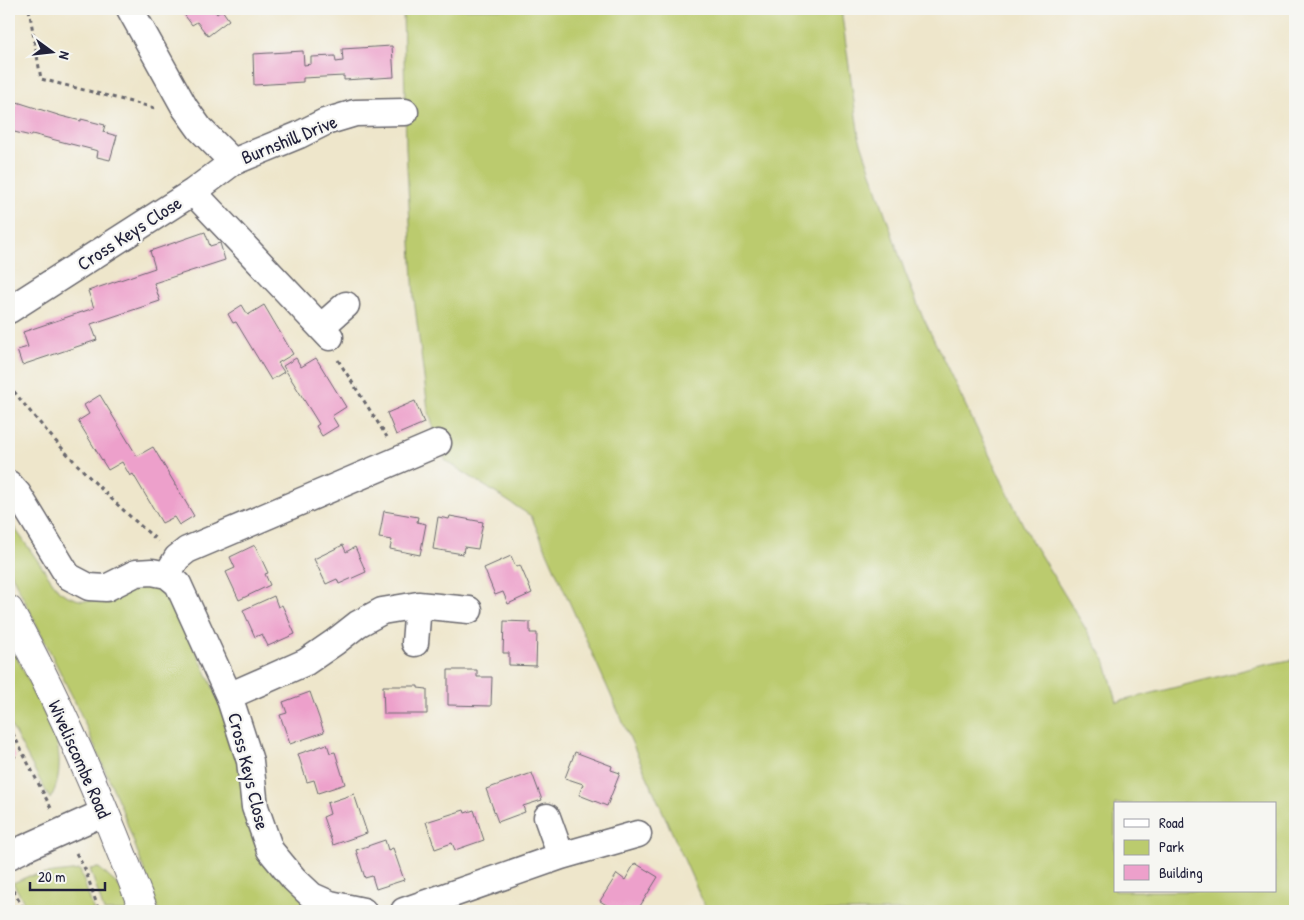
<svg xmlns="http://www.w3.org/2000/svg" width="1304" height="920" font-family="'Patrick Hand',sans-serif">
<rect width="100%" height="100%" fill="#f6f6f2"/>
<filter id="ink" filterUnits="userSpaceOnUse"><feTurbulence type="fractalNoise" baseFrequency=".02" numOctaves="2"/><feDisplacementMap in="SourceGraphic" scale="10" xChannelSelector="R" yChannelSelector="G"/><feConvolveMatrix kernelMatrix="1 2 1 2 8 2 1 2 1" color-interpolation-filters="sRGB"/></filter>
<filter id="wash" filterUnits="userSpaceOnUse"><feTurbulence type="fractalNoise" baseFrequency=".0096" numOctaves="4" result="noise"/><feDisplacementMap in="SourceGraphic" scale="20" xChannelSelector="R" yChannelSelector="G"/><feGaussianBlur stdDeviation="1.12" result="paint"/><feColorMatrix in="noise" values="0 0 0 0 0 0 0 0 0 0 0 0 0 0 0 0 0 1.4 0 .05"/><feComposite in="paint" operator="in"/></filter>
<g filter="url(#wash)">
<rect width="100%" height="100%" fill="#eee6cb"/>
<path fill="#bbcb6e" stroke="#6e7654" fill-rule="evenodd" d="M403,9H841L859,137L905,272L921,313L1028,535L1105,660L1117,702L1260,666L1295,659V911H707L531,516L446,461L438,443L428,409L414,299L406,148ZM1115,804H1275V891H1115Z
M9,520L59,591C85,607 96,601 122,590C127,588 132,584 137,583C148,581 161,588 170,594L232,729L241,764L315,911H159L121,807L78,708L9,569Z
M9,641L56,737C60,758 62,779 50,799L9,722Z
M99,868L121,888L131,911H104L90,869Z
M80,870L94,911H29L13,883L29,876Z"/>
<g id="blocks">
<path fill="#eda0cb" d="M180,9H217L214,11L217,14L222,10L229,20L208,36L197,22L192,25Z
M392,46L394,77L344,80V76L303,78V82L254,85L253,54L303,51L304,65L311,64V57L335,56L336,62L343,61L342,49Z
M17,102L61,116L81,121V119L105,125L103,132L117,136L110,160L97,157L98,151L32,134L31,136L10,131L11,129H9V108L15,110Z
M205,232L210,246L220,243L225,260L154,283L160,301L91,324L97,340L22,365L17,350L28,347L23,332L94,308L88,291L155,268L150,251Z
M242,305L248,315L264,305L293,354L278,363L284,372L271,380L236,322L233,323L228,314Z
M296,358L301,367L316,358L346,407L332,416L338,426L322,436L316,426L319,424L283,366Z
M100,395L137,456L153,447L194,516L179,525L174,517L162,523L133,474L130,476L122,462L108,470L78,421L89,414L84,405Z
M415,401L424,423L396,435L387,413Z
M384,511L418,517L417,522L426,524L420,555L390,549L392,540L379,538Z
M450,516L483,522L478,549L464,547L463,554L433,549L438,517L449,519Z
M255,545L268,573L265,574L270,585L239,600L226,572L235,568L230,557Z
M343,545L346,552L355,547L366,572L339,584L337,579L326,584L314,559Z
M511,556L516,567L520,565L532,593L508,604L503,592L495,595L484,568Z
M274,596L278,607L282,605L295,634L268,646L262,634L255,637L243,610Z
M504,621L530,622V633H537L536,666L509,665V653H503Z
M448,670H477V677H492L491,706L448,705Z
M383,686H418V688L427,689V714H384Z
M310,692L324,732L290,744L280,715L287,713L283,702Z
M327,744L330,753L335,752L345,784L318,793L314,780L307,782L298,754Z
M9,746L16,757L9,761Z
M575,752L612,766L611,770L620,773L607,806L579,795L583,784L565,778Z
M532,773L542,800L523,806L525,812L498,822L486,789Z
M354,794L367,833L333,845L323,817L330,814L327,803Z
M464,810L465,813L474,810L484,840L455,850L452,843L435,849L426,822Z
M385,840L388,850L393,848L404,880L376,889L372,876L365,878L356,850Z
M635,863L658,877L637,911L634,909L633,911H616L600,901L617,874L625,880Z
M578,906L580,911H563Z"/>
</g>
</g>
<g filter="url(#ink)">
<use href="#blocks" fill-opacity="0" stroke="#69676d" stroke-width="1"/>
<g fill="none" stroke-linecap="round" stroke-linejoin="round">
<g stroke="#69676d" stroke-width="29">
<path id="minor" d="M130,9L185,108L200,129L233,162
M193,192L330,337
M9,310L193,192L233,162L299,135L325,122L355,113L405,112
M321,327L346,305
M9,484L18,494L68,576L89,587L106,588L136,573L152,572L167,575L178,584L229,696L250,761L255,807L270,850L294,879L312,896L330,904L363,911
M167,575L177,558L187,550L438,443
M415,643L418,605
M229,696L306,662L335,642L358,624L382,611L418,605L469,610
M547,817L561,856
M9,856L25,848L105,812
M404,911L561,856L638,834"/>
</g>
<g stroke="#69676d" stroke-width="30">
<path id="secondary" d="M9,610C62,706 105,808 144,911"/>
</g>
<path stroke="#69676d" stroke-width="3" stroke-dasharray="4 4" stroke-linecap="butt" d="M29,9L41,79L155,108
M338,360L387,437
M9,385C53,442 103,494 158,541
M9,726L51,808
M76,853L85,869L99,911
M9,884L25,911"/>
<use href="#minor" stroke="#fff" stroke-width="26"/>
<use href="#secondary" stroke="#fff" stroke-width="28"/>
</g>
</g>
<g text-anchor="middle" stroke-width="4.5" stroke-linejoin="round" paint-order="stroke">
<g font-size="19" fill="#22223b" stroke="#f6f6f2">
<text transform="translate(289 139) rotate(-22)" y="7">Burnshill Drive</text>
<text transform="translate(129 233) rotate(-33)" y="7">Cross Keys Close</text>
<text transform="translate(80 759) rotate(66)" y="7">Wiveliscombe Road</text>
<text transform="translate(249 771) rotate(76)" y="7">Cross Keys Close</text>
</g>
</g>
<rect width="1304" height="920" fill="none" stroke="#f6f6f2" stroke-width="30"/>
<rect x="1114" y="802" width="162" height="90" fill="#f6f6f2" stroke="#a1a1a9"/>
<rect x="1124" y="819" width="25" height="8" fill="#ffffff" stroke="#a1a1a9"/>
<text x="1159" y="828" font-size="15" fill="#22223b">Road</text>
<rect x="1124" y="840" width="25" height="15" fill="#bbcb6e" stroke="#a1a1a9"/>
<text x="1159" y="852" font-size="15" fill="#22223b">Park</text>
<rect x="1124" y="865" width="25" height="15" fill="#eda0cb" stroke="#a1a1a9"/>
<text x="1159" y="878" font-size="15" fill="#22223b">Building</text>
<g transform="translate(52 52) rotate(105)" stroke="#f6f6f2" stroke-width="4" paint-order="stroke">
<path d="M0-4L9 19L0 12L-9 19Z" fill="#22223b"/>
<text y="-8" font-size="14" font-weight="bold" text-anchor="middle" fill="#22223b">N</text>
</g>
<path d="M30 882v8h75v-8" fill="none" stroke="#22223b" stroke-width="2.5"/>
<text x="38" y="882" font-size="15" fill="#22223b" stroke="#f6f6f2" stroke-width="4" paint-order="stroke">20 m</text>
</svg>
